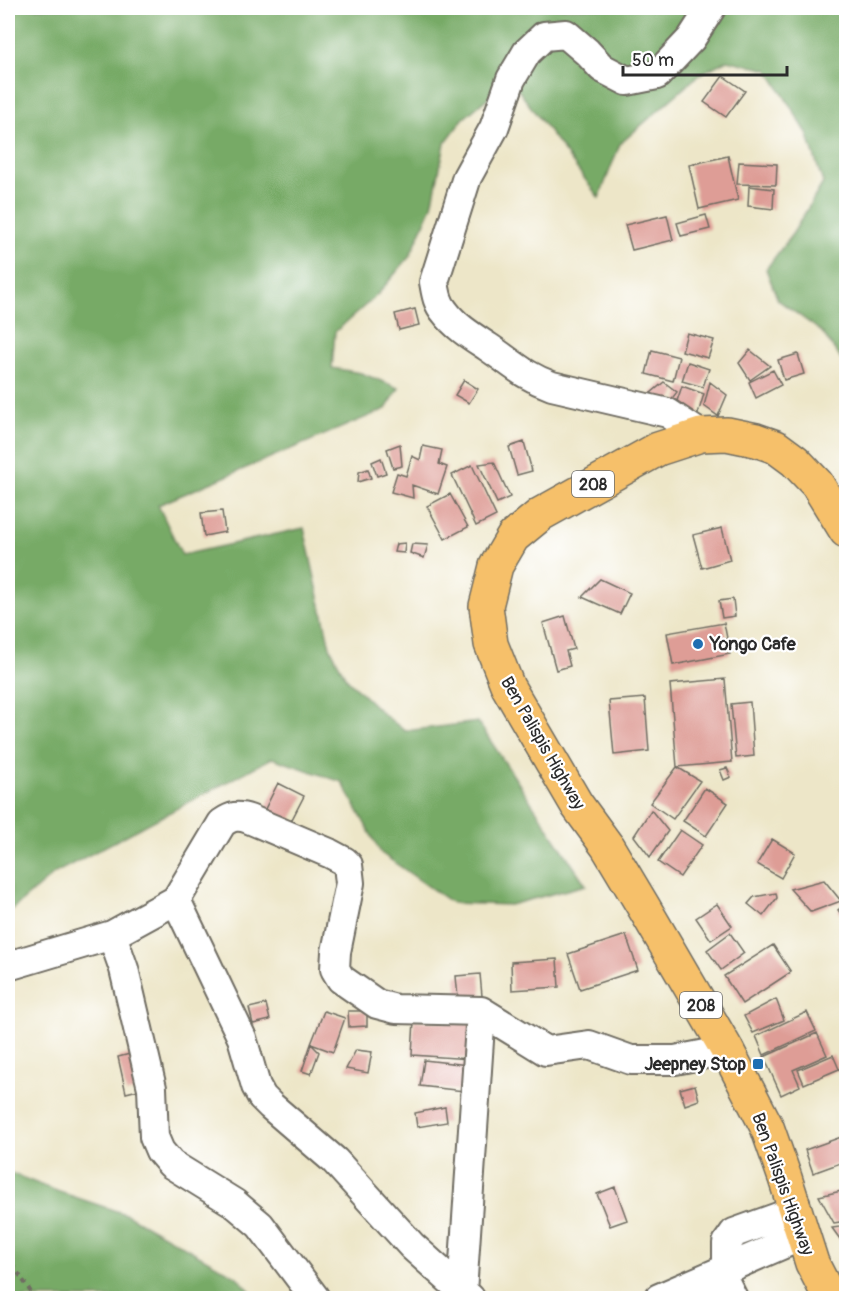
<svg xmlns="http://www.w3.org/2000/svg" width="854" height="1306" font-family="Pangolin,sans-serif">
<rect width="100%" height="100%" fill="#fff"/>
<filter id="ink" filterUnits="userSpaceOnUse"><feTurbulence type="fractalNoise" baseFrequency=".0167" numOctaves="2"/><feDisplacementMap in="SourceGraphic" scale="12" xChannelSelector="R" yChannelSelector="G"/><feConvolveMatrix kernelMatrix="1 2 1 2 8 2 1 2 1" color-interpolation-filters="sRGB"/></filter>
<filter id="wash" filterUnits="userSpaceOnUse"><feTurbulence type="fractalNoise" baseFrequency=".008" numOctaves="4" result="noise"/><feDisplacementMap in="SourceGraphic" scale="24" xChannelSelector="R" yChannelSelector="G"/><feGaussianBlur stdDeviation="1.35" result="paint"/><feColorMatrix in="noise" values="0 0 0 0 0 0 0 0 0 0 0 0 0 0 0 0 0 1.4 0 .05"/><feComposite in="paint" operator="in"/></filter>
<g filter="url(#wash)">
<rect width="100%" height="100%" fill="#ede6c8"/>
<path fill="#7a6" stroke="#516a48" stroke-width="1.5" d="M8,8H846V366L822,332L778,300L766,269L793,233L823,183L807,133L768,70L727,60L700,74L620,144L599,198L510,79L463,119L445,143L432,206L410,256L377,295L335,332L332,368L361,373L399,388L386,409L158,505L182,555L304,528L330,647L346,678L382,713L405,731L478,722L586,885L510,905L452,903L381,853L342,782L272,758L55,873L8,913Z
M8,1172L54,1190L128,1215L236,1276L257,1298H8Z"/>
<g id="blocks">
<path fill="#de9d96" d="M723,76L745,91L726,117L704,102Z
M728,156L738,200L699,209L689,165Z
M739,162L777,164L776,185L737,184Z
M749,186L774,189L773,209L748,206Z
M667,215L673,240L632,250L625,225Z
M706,215L710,229L681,236L677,223Z
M415,309L419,325L399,330L395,314Z
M687,333L714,340L708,358L682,351Z
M652,350L679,357L673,381L646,374Z
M750,350L770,366L750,380L739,363Z
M798,354L804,374L784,380L778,360Z
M688,362L709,369L703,387L682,381Z
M773,370L781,385L756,398L749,382Z
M464,380L478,389L469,403L455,395Z
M664,382L677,392L667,405L651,393Z
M710,382L727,395L718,416L704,406Z
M682,386L704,394L697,417L674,410Z
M524,442L532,471L517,475L509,447Z
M400,444L402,466L393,468L387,449Z
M423,446L442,450L439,464L447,467L438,494L412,485L413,498L391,492L397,473L406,476L412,456L420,460Z
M381,458L386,473L377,476L372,462Z
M494,462L510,497L497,503L479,464Z
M472,465L496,516L476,526L452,475Z
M368,469L371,478L358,482L359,472Z
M450,494L468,527L445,539L427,506Z
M222,511L225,532L204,536L201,513Z
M722,528L730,560L702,568L693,535Z
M405,543L404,553L394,552L396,544Z
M412,544L428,545L424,558L410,553Z
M600,579L630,593L620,614L582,597Z
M733,599L735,616L722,618L719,601Z
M565,616L574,649L566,651L570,666L556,670L543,623Z
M724,623L730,654L673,665L667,633Z
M725,679L732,762L677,767L670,684Z
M645,698L649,751L614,755L609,701Z
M750,702L754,756L736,758L731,704Z
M677,767L700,781L673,819L650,803Z
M727,768L731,777L724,780L720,770Z
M278,783L304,796L289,825L263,813Z
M705,788L728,803L706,836L683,821Z
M651,810L668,831L650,857L634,836Z
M680,830L702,845L680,877L658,862Z
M772,839L795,853L781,878L757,864Z
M824,880L841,901L811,912L790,889Z
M776,893L777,898L763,916L748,904L754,897Z
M717,904L732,926L711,940L696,918Z
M846,904V921L838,910Z
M730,933L744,953L721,970L707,950Z
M626,935L638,970L580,989L568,954Z
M773,945L791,972L742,1004L724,976Z
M557,959L559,987L512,990L511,962Z
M480,974L482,996L458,998L456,976Z
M776,999L784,1020L753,1033L744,1016Z
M266,1004L270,1020L253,1024L249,1008Z
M324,1011L345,1018L333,1052L311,1044L319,1052L311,1074L302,1071L311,1044Z
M348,1011H367V1026L349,1027Z
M807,1012L816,1031L764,1055L756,1036Z
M414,1020L472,1024L470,1059L412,1055Z
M817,1033L827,1055L793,1070L800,1086L781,1095L764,1057Z
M356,1050L372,1052L368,1073L346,1069Z
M138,1052L146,1088L126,1093L118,1057Z
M833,1055L839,1069L804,1084L798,1070Z
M424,1060L468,1065L464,1091L420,1086Z
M695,1085L699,1100L685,1105L680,1089Z
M445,1107L447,1122L417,1127L415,1113Z
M844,1136L846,1144V1161L813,1173L805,1150Z
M615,1187L627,1220L610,1226L597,1194Z
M846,1190V1221L834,1223L819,1196Z
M846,1226V1246H845L832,1228Z"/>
</g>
</g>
<g filter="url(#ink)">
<use href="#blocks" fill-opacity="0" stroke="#6f6c62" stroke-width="1.5"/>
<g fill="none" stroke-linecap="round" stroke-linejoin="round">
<g stroke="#6f6c62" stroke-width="32">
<path id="minor" d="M701,435L668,413L552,386C524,376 512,363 488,347C473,337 456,327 445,312C437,303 436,293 434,282L467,177L494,128L511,79L527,52L544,36L566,34L587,52L602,68L627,81L657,75L691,39L711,8
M112,935L124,969L152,1088L154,1137L160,1151L171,1164L234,1203L260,1225L315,1298
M8,966L112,935L176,900
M727,1269V1243L734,1233L795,1211
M720,1272L733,1298
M462,1292L481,1011
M470,1298L412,1246L335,1161L271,1106L262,1097L256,1086L242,1038L176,900L222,823C232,816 238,815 249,819L329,853L344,861L348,865L350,883L336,952L335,969L341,979L377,1004L396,1009L481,1011L546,1051L589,1045L631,1060H675L727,1050
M659,1298L802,1236"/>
</g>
<g stroke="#6f6c62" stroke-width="36">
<path id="major" d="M830,1298L812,1263L785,1178L767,1127L727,1050L643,906L607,846L577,805L508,687L491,644L486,606L496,566L513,537L541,514L658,449L701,435L727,434L756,440L776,447L795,461L817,484L846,531"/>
</g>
<path stroke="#6f6c62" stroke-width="4" stroke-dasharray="4.5 4.5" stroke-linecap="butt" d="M8,1258L35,1298"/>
<use href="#minor" stroke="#fff" stroke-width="28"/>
<use href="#major" stroke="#f6c06b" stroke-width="33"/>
</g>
</g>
<g fill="#1f6fb2" stroke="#fff" stroke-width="2">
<circle cx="698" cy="644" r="6"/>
<rect x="752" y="1058" width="12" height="12" rx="3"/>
</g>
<g text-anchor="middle" stroke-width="4.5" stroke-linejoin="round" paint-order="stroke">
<g fill="#fff" stroke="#6b6b6b" stroke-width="1.5">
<rect x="572" y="471" width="42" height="26" rx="4.5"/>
<rect x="680" y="992" width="42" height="26" rx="4.5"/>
</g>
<g font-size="16" font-weight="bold" fill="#2b2b2b">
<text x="593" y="490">208</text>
<text x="701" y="1011">208</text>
</g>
<g font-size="18" font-weight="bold" fill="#2b2b2b" stroke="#fff" text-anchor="start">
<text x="710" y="650">Yongo Cafe</text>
<text x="746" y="1070" text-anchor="end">Jeepney Stop</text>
</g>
<g font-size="18" fill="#2b2b2b" stroke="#fff">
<text transform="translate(543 743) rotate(60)" y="6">Ben Palispis Highway</text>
<text transform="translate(783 1184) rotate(70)" y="6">Ben Palispis Highway</text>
</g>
</g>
<rect width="854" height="1306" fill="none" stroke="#fff" stroke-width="30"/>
<path d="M623 66v9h164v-9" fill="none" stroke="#2b2b2b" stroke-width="3"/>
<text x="632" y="66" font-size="18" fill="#2b2b2b" stroke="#ffffff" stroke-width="4.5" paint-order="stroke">50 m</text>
</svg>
